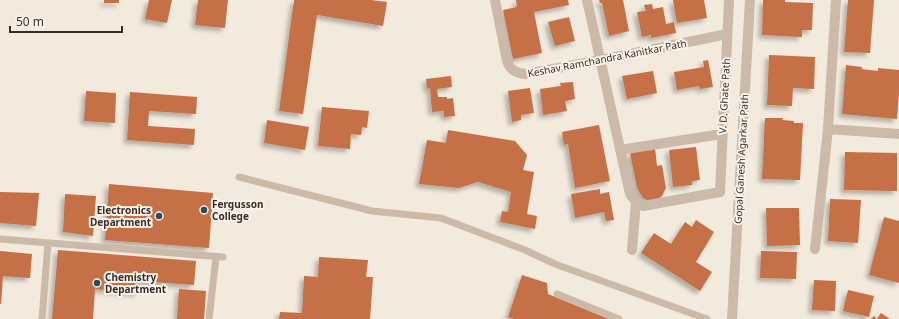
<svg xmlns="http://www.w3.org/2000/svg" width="899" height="319" font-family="'Noto Sans',sans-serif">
<defs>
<filter id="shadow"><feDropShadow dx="-3.5" dy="3.5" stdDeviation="2" flood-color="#0004"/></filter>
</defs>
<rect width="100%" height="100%" fill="#f2eadd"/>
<path fill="#c66f47" filter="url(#shadow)" d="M104,0H119V3H104Z
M149,0H172L167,23L145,19Z
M198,0H228L225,28L195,25Z
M294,0H371L387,2L383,26L317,15L303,114L279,111Z
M516,0H568L569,5L534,12L542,53L513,59L503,10L517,7Z
M599,0H623L629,31L609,36L602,3H600Z
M673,0H704L707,18L677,23Z
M763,0H785V2L813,3L812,30H802V37L762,35Z
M848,0H874L870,53L844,52Z
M652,4L653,9L663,7L666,24L674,22L676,33L651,38V35L642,37L637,12L646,11L644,5Z
M569,17L575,41L555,46L548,22Z
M769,55L815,57L814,89L793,88L792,106L767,105Z
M708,60L713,87L700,89L699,86L677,90L674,72L704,67L703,61Z
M846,65L862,67V69L878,71V68L899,70V92L897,119L842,114Z
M653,71L657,93L627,99L622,76Z
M451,76L452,87L437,89L438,97H447V99L453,98L455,116L444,117V111L432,112L430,88L427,89L426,79Z
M573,82L575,99L565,101L567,111L543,115L540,89L561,86L560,83Z
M530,88L534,113L521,115V120L512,122L508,91Z
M86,91L116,93L115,123L84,121Z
M130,92L197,97L196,114L149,111L148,126L195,129L194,145L127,140Z
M322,107L369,111L367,128L362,127L361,135L351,134L350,149L318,146Z
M765,118H783L782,120L794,121V123H803L800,180L762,179Z
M267,120L309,127L305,150L264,143Z
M599,125L610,181L575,188L568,144L564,145L562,132Z
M448,130L515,141L527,155L523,170L534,172L527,214L537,216L535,229L500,222L502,211L508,212L511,192L478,182L459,188L419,184L427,140L446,143Z
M696,147L700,180L692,181V185L673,187L669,150Z
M655,148L657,166L662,165L666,188L662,196L657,200L649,201L643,198L637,188L630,153Z
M845,152L897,153V191L844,190Z
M109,184L213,193L209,248L105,240Z
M600,189V194L609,192L614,220L606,221L604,212L575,218L571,194Z
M0,192L39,193L36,226L0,223Z
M65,194L96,196L93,236L63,232Z
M830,199L861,200L858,243L828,241Z
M766,208H799L800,245L767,246Z
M884,217L899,221V283L869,275Z
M696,220L714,232L696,262L712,272L700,291L641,253L654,233L671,244L685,222L692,227Z
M58,250L196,261L194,285L139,281L138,293L95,289L93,319H52Z
M0,251L32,254L30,278L3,276L1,304H0Z
M761,251L797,252L796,279L760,278Z
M319,257L368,260L366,277H373L370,319H279L280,312L302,313L304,276L318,277Z
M522,275L547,283L548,294L609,319H514L508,317Z
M814,280L836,281L835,311L812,310Z
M179,289L206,291L204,319H177Z
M848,290L874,296L869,317L843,311Z
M881,313L890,319H871L874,316L877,319Z"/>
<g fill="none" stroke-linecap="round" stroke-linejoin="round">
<path stroke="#cbbaa9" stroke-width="7" d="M239,177L372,211L441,218L525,250L555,264L707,319
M0,239L223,257
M557,294L619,319
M42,319L48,243
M209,319L216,257"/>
<path stroke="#cbbaa9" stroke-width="10" d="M495,0L507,61C510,70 516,73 526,74L601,60L727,34
M587,0L630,194L636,202L643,206L720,192L729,0
M828,129L899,134
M620,150L722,134
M815,249L828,129L836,0
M632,250L636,202"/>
<path stroke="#cbbaa9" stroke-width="10" d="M732,319L750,0"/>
</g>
<g fill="#1e5159" stroke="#faf3e9" stroke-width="1.5">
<circle cx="204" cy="210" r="4"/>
<circle cx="159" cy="216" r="4"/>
<circle cx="97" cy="283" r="4"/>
</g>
<g text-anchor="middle" stroke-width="4" stroke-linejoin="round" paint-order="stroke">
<g font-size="10" fill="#382e29" stroke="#faf3e9">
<text transform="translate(607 58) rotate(-11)" y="4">Keshav Ramchandra Kanitkar Path</text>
<text transform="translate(724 96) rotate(-87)" y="4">V. D. Ghate Path</text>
<text transform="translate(741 159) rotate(-87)" y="4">Gopal Ganesh Agarkar Path</text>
</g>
<g font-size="10" font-weight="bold" fill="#382e29" stroke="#faf3e9" text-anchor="start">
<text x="212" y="208">Fergusson<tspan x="212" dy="12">College</tspan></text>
<text x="151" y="214" text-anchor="end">Electronics<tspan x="151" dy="12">Department</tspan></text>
<text x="105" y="281">Chemistry<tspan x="105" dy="12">Department</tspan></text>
</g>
</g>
<path d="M10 26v6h112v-6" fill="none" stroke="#382e29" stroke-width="2"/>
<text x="16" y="26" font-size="12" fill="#382e29" stroke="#faf3e9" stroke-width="3" paint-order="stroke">50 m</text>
</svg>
